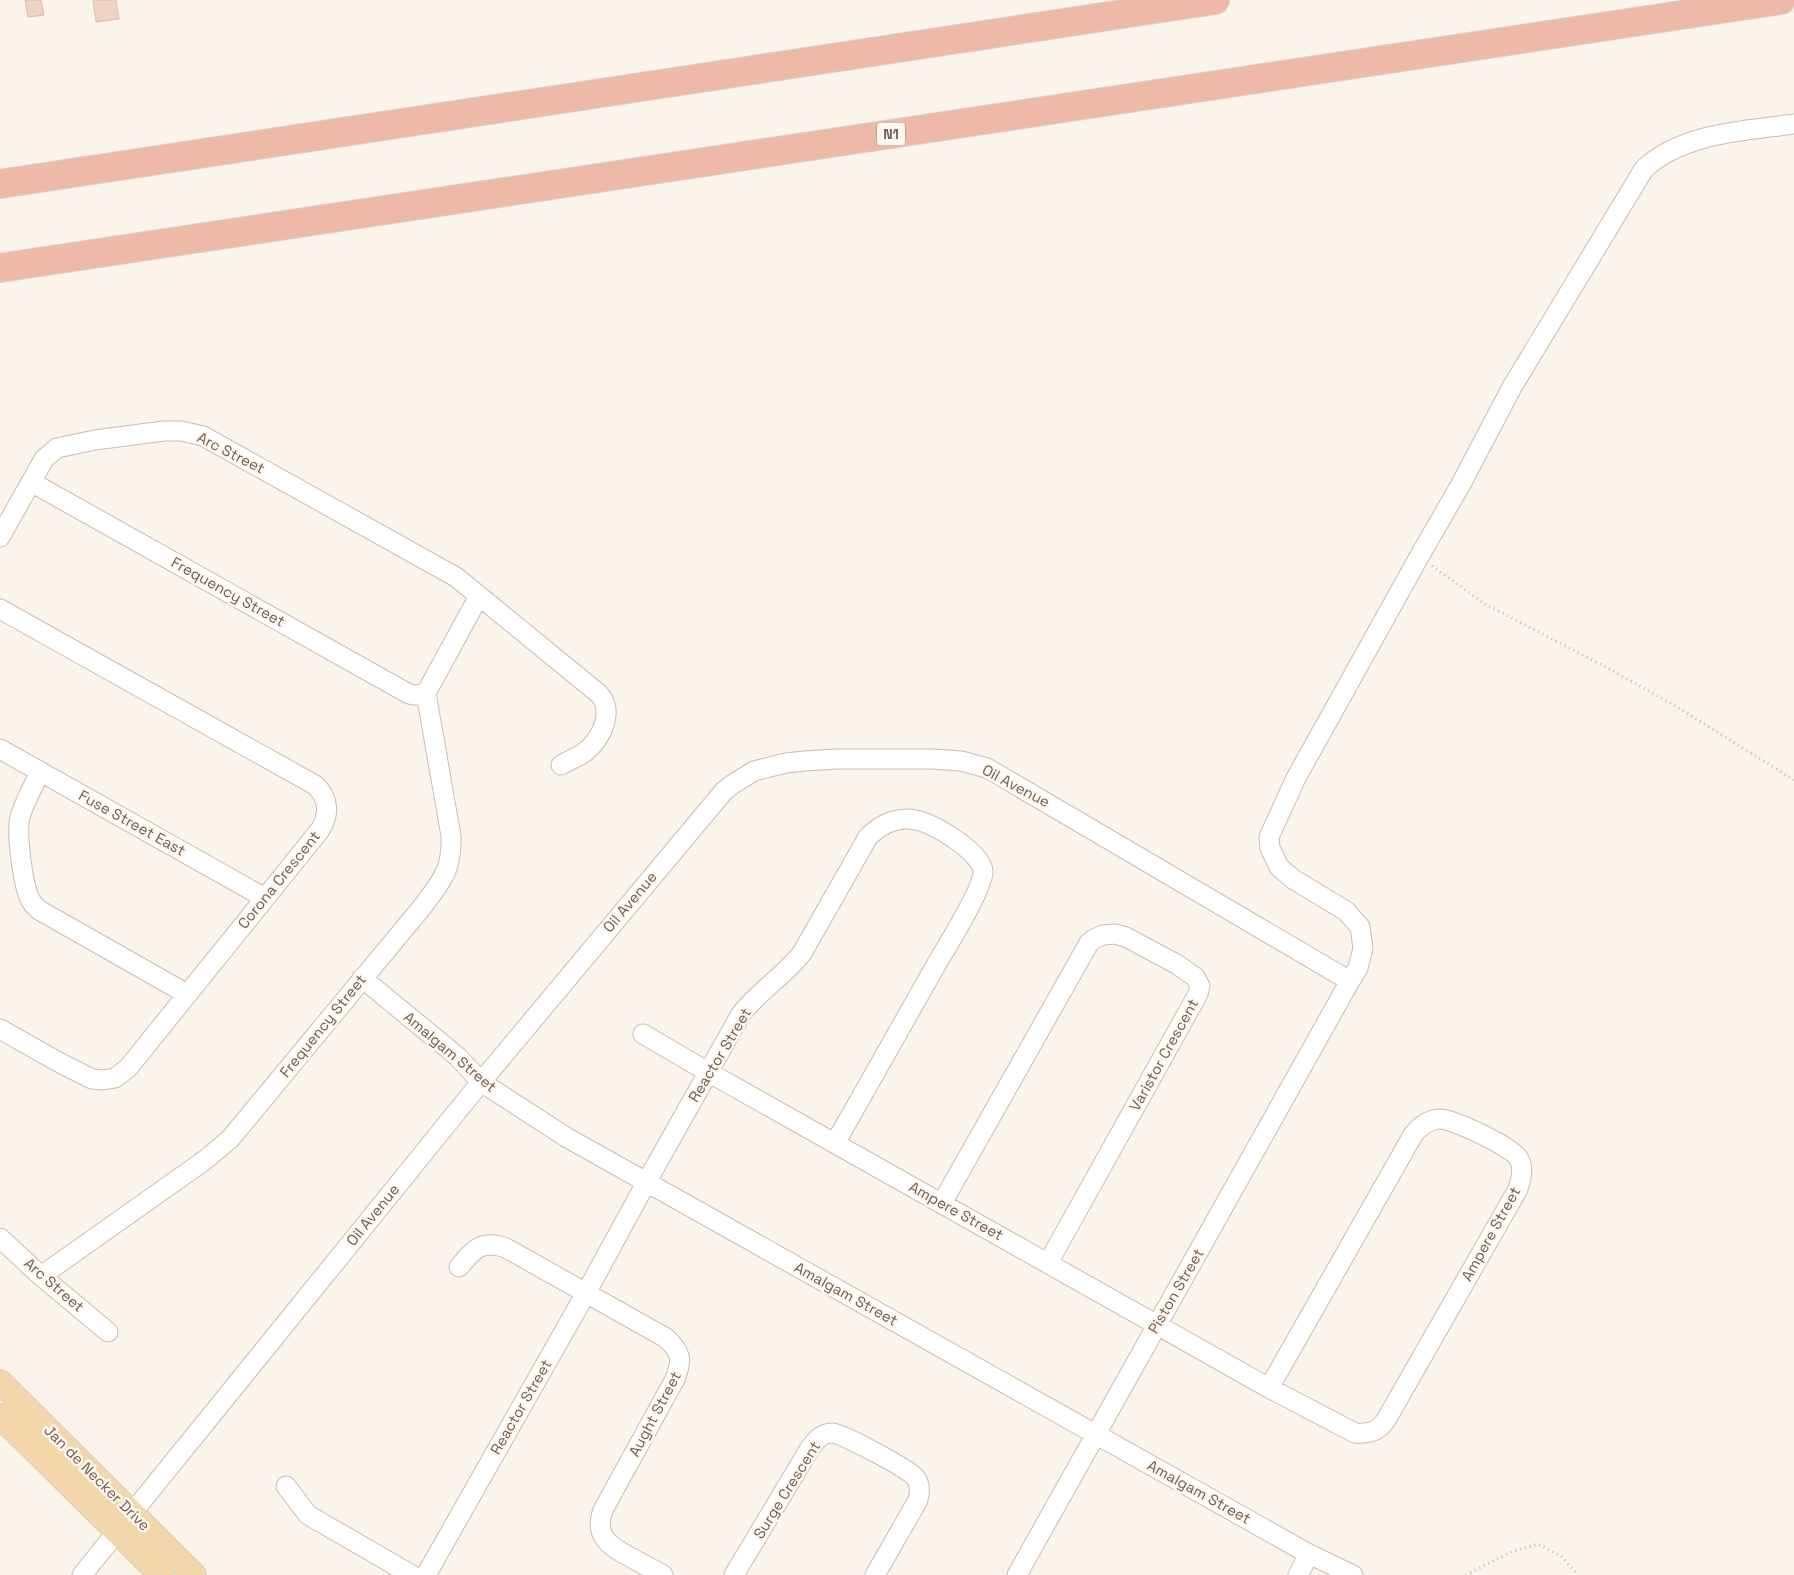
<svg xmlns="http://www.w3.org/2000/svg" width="1794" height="1575" font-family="'Space Grotesk',sans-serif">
<rect width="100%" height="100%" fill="#fbf4ea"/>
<path fill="#eed4c4" stroke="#dfbba6" d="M25,0H41L44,15L28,17Z
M93,0H116L119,19L96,22Z"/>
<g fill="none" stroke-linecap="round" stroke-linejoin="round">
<g stroke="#ccbcb1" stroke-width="21">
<path id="minor" d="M31,482L409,694L416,695L426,693
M0,537L44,459L57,448L95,440L164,431H181L203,436L456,577L599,694C615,712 601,739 585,752C578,757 568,761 561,765
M0,609L315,785C329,798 330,814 320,830L128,1068L115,1078L103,1080L92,1079L62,1064L0,1029
M0,749L265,898
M40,771C34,786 24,802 20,817C16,834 23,887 31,901C33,905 36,907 39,910L187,994
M362,978L458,1057L481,1082L566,1137L1309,1554L1353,1575
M1350,981L1358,968L1363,948L1360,927L1346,911L1293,879L1279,867L1270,848L1269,837L1296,778L1419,557L1461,484L1512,387L1644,169C1682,133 1744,131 1794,124
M643,1034L708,1072L1269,1388L1355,1433C1368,1434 1378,1432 1386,1420L1518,1189C1521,1179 1524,1169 1519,1159C1514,1148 1452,1118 1439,1119C1428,1120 1420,1126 1413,1135L1269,1388
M942,1203L1089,943L1094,939L1103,935L1115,934L1126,937L1178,965L1195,977L1200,986L1198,994L1048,1263
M0,1238L41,1276L108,1332
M459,1267C473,1250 482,1239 506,1248L666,1338C681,1352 683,1359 675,1379L603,1510C593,1537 611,1547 632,1558C642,1564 653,1569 663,1575
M41,1276L205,1160L230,1139L423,906C442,880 452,871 451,836L426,693L479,596
M286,1486L308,1515L412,1575
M82,1575L481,1082L724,791L733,784L754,771L786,763L805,761L836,759H932L961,761L987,768L1350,981L1017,1575
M426,1575L586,1293L646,1183L741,1014C759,991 784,976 802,953L868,837C882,823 900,815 920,821C937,826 981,852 983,871C984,887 946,948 936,965C902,1025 869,1084 835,1143
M734,1575L810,1448C816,1440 822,1433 832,1433C842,1433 908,1469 915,1477C921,1484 920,1492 918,1500L875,1575
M1298,1575L1309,1554"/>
</g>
<g stroke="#d8d1ce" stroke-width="26">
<path id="major" d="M0,1382L194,1575
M0,1416L161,1575"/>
</g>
<g stroke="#d8d1ce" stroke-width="30">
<path id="highway" d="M0,184L1215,0
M0,268L1781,0"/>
</g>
<path stroke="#d3b7a7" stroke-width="3" stroke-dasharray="1 4" stroke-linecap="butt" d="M1432,566L1485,604L1600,664L1674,705L1794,780
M1466,1575L1511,1552L1538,1544L1561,1556L1578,1575"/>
<use href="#minor" stroke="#fff" stroke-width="19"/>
<use href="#major" stroke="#f3d6a9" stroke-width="24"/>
<use href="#highway" stroke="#efb9a7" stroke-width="28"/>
</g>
<g text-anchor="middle" stroke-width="5" stroke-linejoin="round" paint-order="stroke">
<rect fill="#fdf8f0" stroke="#9c8b7f" stroke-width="1" x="877" y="122.5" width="28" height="23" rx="4"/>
<g font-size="14" font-weight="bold" fill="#735c4f">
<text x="891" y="139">N1</text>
</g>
<g font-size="15" fill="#735c4f" stroke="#fdf8f0">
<text transform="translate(231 453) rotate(27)" y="5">Arc Street</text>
<text transform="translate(228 592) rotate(29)" y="5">Frequency Street</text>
<text transform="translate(1016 786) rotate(28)" y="5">Oil Avenue</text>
<text transform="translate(132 823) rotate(29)" y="5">Fuse Street East</text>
<text transform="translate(279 880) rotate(-51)" y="5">Corona Crescent</text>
<text transform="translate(630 902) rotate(-50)" y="5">Oil Avenue</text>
<text transform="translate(323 1026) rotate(-51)" y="5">Frequency Street</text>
<text transform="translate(450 1052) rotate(40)" y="5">Amalgam Street</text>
<text transform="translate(720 1055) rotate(-59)" y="5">Reactor Street</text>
<text transform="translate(1164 1055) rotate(-61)" y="5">Varistor Crescent</text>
<text transform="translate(956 1211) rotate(29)" y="5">Ampere Street</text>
<text transform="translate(373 1215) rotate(-51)" y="5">Oil Avenue</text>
<text transform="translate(1491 1234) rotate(-61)" y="5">Ampere Street</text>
<text transform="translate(54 1285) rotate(41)" y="5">Arc Street</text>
<text transform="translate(1176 1291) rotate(-60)" y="5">Piston Street</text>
<text transform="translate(846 1294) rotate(29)" y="5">Amalgam Street</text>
<text transform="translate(521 1407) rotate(-60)" y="5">Reactor Street</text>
<text transform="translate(655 1414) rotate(-62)" y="5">Aught Street</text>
<text transform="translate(97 1478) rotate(45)" y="5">Jan de Necker Drive</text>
<text transform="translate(787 1490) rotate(-58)" y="5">Surge Crescent</text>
<text transform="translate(1199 1492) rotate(29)" y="5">Amalgam Street</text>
</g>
</g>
</svg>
